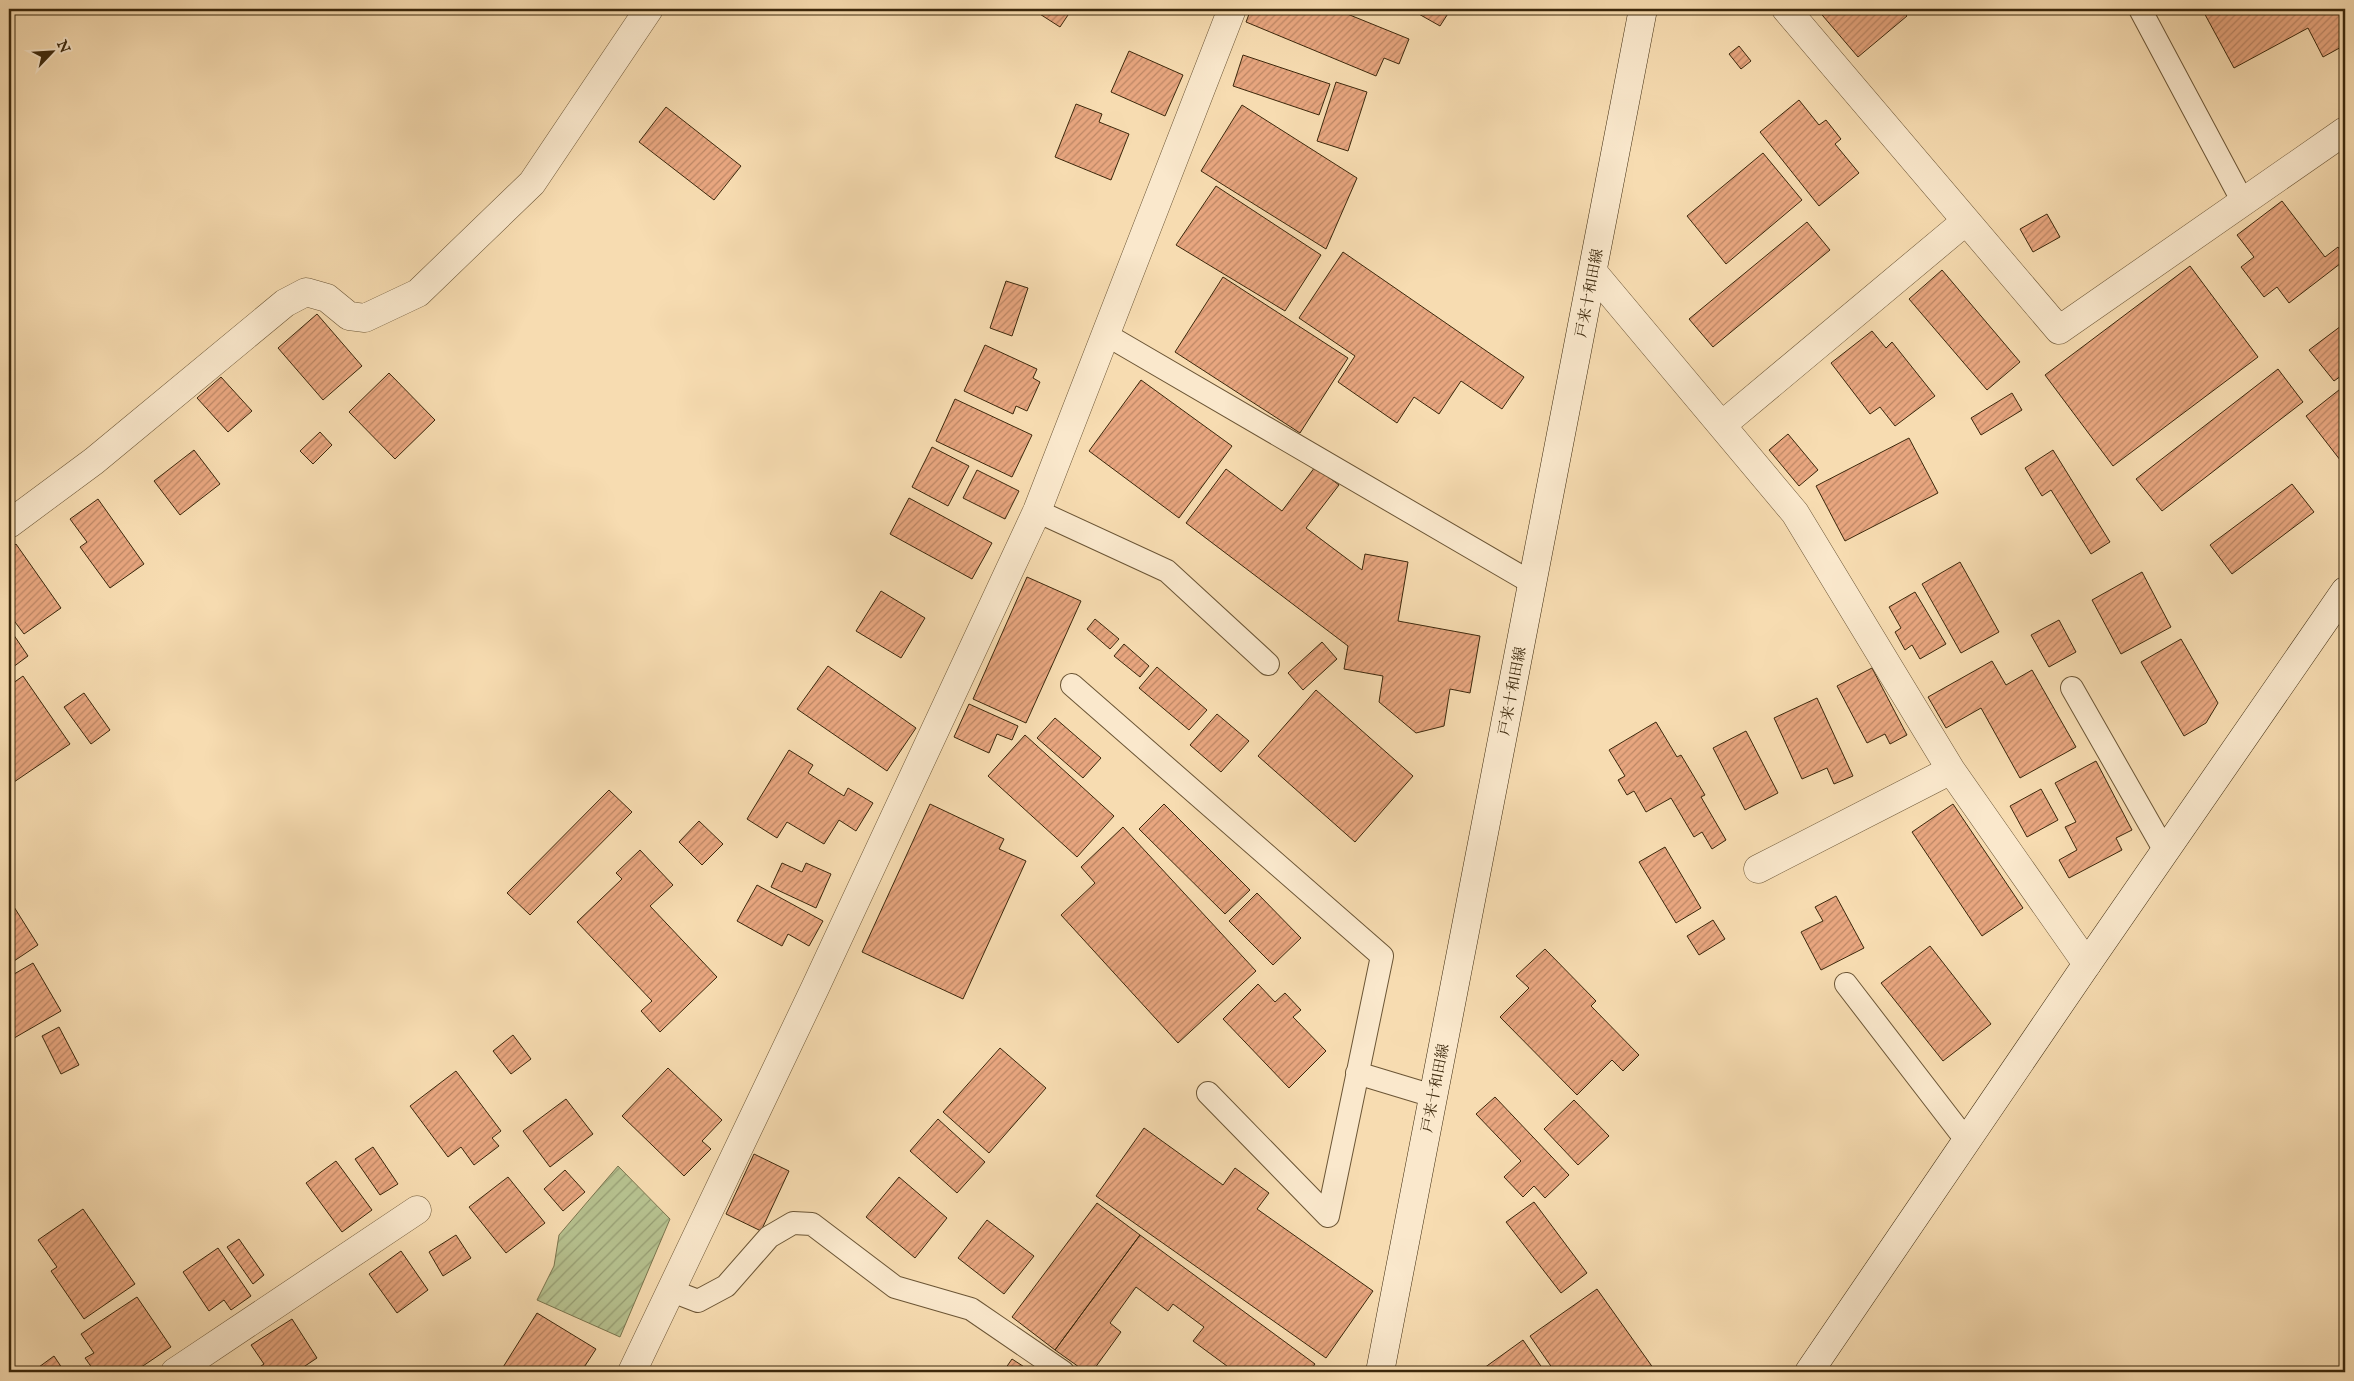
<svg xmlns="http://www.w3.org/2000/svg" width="2354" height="1381" font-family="'IM FELL English','Noto Serif JP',serif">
<defs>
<pattern id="garden-furrows" width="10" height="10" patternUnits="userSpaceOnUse" patternTransform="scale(1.25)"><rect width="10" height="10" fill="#b7c290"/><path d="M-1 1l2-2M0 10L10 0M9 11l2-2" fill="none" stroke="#969e74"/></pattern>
<pattern id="building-hatch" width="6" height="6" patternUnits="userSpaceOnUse" patternTransform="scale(1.25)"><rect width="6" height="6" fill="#e8a67f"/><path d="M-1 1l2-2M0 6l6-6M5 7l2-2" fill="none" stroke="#bd8766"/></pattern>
</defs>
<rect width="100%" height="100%" fill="#f7dcb1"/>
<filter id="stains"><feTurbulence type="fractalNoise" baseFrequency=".004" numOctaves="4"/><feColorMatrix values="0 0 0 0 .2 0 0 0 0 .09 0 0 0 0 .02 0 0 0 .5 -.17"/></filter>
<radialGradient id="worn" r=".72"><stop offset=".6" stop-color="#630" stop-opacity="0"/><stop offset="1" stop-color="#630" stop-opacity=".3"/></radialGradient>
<path fill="url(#garden-furrows)" stroke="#7a754e" d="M618,1166L670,1219L620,1337L537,1300L554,1266L559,1235Z"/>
<path fill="url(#building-hatch)" stroke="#3c280c" d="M1032,9H1072L1060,27Z
M1251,9H1335L1409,39L1399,64L1384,58L1376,76L1246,22Z
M1420,9H1451L1440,26L1417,13Z
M1817,9H1901L1907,16L1858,57Z
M2202,9H2345V45L2323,57L2308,28L2234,68Z
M1739,46L1751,61L1741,69L1729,54Z
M1129,51L1183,75L1165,116L1111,92Z
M1243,55L1330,84L1319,115L1233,86Z
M1336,82L1367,92L1348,151L1317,141Z
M1799,100L1819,125L1826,120L1841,139L1835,144L1859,173L1819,206L1760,132Z
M1076,104L1102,114L1099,122L1129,134L1111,180L1055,157Z
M1242,105L1357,178L1326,249L1201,171Z
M666,107L741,166L714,200L639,142Z
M1763,153L1802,200L1726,264L1687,216Z
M1216,186L1321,255L1285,311L1176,245Z
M2282,201L2325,257L2338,247L2345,257V260L2289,303L2277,287L2264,297L2241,267L2254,257L2237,235Z
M2047,214L2060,237L2033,252L2020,229Z
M1807,222L1830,250L1713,347L1689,319Z
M1343,252L1524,377L1502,409L1461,381L1439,414L1414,397L1397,423L1338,382L1355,356L1299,318Z
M2190,266L2258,357L2113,466L2045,375Z
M1942,270L2020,362L1987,390L1909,299Z
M1223,277L1348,358L1300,433L1175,352Z
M1006,281L1028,288L1012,336L990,328Z
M317,314L362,366L323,400L278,348Z
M2345,323V373L2334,381L2309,350Z
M1872,331L1886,348L1892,342L1935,396L1895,426L1880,407L1870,414L1831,363Z
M985,345L1037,369L1033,378L1040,382L1027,411L1016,406L1013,414L964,391Z
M2278,369L2303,402L2162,511L2136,479Z
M389,373L435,420L395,459L349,412Z
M221,377L252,411L228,432L197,398Z
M1141,380L1232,446L1179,518L1089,451Z
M2344,386L2345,389L2344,465L2306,416Z
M2012,393L2022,410L1981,435L1971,418Z
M955,399L1032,435L1012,477L936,441Z
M320,432L332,445L313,464L300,451Z
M1788,434L1818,470L1799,486L1769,450Z
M1909,438L1938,493L1845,541L1816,486Z
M932,447L969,466L948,506L912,487Z
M194,450L220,484L180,515L154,481Z
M2053,450L2110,542L2091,554L2051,490L2042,496L2025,468Z
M1315,467L1339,485L1306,528L1362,570L1365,554L1408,562L1398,621L1480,636L1470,693L1450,689L1444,726L1416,733L1379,702L1383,676L1344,669L1348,646L1186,523L1226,469L1282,511Z
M977,470L1019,491L1005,519L963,498Z
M2292,484L2314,512L2232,574L2210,545Z
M909,498L992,543L972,579L890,534Z
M98,499L144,564L110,588L80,547L87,542L70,519Z
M16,544L61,608L24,634L9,614V550Z
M1960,562L1999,632L1961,653L1922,584Z
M2142,572L2171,627L2121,654L2092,600Z
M1027,577L1081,601L1026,723L973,699Z
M881,591L925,618L901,658L856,631Z
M1915,592L1946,644L1920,659L1912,645L1905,650L1895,632L1901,628L1889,607Z
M1095,619L1119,639L1110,649L1087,629Z
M2059,620L2076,652L2049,667L2031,635Z
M9,628L28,656L9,670Z
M2181,639L2218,703L2206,723L2184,736L2141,662Z
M1322,642L1337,659L1303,690L1288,673Z
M1124,644L1149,666L1140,677L1114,656Z
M1992,661L2006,685L2032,670L2076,747L2020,778L1981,708L1946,728L1928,697Z
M828,666L916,728L887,771L797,709Z
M1157,667L1207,710L1189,730L1139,688Z
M1872,668L1907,735L1890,744L1885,734L1867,743L1837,686Z
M23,676L70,744L14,782L9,775V686Z
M1316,690L1413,776L1355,842L1258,756Z
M84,693L110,730L91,744L64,707Z
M1817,698L1853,776L1834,784L1827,768L1802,779L1774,718Z
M969,704L1018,726L1012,740L997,734L989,753L954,737Z
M1217,714L1249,741L1221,772L1190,745Z
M1055,718L1101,758L1083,778L1037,738Z
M1656,722L1677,757L1681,755L1705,795L1701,797L1726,840L1712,849L1702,832L1694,837L1671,798L1646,812L1634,791L1627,795L1618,780L1625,776L1609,750Z
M1746,731L1778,793L1745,810L1713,748Z
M1025,735L1114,816L1077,857L988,776Z
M789,750L813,765L808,773L844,796L848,788L873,803L856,831L839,820L824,844L787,822L777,838L747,819Z
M2096,761L2132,830L2116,838L2122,850L2069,878L2059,860L2077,850L2065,827L2076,822L2055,783Z
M2041,789L2058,820L2027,837L2010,806Z
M609,790L632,812L530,915L507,893Z
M930,804L1004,839L999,849L1026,861L963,999L862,952Z
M1164,804L1250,890L1225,914L1139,829Z
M1953,804L2023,908L1982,936L1912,832Z
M699,821L723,844L702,865L679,842Z
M1123,827L1256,971L1178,1043L1061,915L1095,883L1081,867Z
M1665,847L1701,908L1676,923L1639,862Z
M640,850L673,885L650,906L717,977L660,1032L641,1011L652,1001L577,922L622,879L616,873Z
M782,863L802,872L806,863L831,874L816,908L771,887Z
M757,885L823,921L809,946L788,934L782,946L737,921Z
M1257,893L1301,938L1273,965L1229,921Z
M1836,896L1864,948L1821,970L1801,932L1823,921L1815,907Z
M9,899L38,945L11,963L9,959Z
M1713,920L1725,939L1699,955L1687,936Z
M1930,946L1991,1024L1943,1061L1881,983Z
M1545,949L1596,1001L1591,1006L1639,1055L1623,1071L1612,1060L1577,1095L1500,1017L1529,988L1516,976Z
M33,963L61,1011L9,1041V977Z
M1258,984L1275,1002L1285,993L1301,1010L1293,1017L1326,1051L1289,1088L1223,1019Z
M59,1027L79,1065L61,1074L42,1036Z
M513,1035L531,1059L511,1074L493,1051Z
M1000,1048L1046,1088L989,1153L943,1112Z
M668,1068L722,1120L702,1141L711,1149L684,1176L622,1116Z
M456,1071L501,1131L492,1138L499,1146L474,1165L461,1147L448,1157L410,1106Z
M1495,1097L1569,1175L1545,1198L1534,1186L1523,1197L1504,1177L1521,1161L1476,1114Z
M566,1099L593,1134L550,1167L523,1131Z
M1574,1100L1609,1136L1578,1165L1544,1129Z
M938,1119L985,1162L957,1193L910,1151Z
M1144,1128L1223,1185L1235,1168L1269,1193L1257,1209L1373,1291L1326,1358L1096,1196Z
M373,1147L398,1184L380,1195L355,1159Z
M754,1154L789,1171L761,1231L726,1214Z
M336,1161L372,1210L342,1232L306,1183Z
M565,1170L585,1192L563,1211L544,1189Z
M508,1177L545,1223L506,1253L469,1207Z
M899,1177L947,1218L915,1258L866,1217Z
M1534,1202L1587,1273L1561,1293L1506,1222Z
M1097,1203L1140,1235L1055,1350L1012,1317Z
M83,1209L135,1284L84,1319L51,1271L57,1267L38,1240Z
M987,1220L1034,1256L1004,1294L958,1258Z
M456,1235L471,1258L443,1276L429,1252Z
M1140,1235L1315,1364L1309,1372H1235L1193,1341L1204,1327L1173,1304L1168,1311L1136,1287L1110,1323L1121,1332L1092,1372H1086L1055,1350Z
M239,1239L264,1275L253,1284L227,1247Z
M218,1248L251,1296L231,1310L224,1300L209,1311L183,1272Z
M401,1251L428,1290L397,1313L369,1274Z
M1597,1289L1656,1372H1555L1530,1336Z
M137,1297L171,1347L134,1372H95L85,1358L94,1353L81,1334Z
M537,1313L596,1349L581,1372H500Z
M292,1319L317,1358L296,1372H252L264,1364L251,1345Z
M1523,1340L1545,1372H1486L1484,1368Z
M54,1356L64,1371L43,1372L39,1367Z
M1012,1359L1032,1372H1003Z"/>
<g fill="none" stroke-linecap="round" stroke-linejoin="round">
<g stroke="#6b5535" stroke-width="24">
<path id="lane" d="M2140,9L2243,202
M1105,334L1532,583
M1037,511L1167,571L1268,664
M1072,685L1382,956L1328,1216L1208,1093
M2072,688L2165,851
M1846,984L1966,1140
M1357,1073L1433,1096
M672,1291L698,1301L726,1286L769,1237L793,1223L812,1224L895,1287L971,1309L1063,1372"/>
</g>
<g stroke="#6b5535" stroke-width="29">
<path id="street" d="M1786,9L2059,330L2345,131
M1593,272L1795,513L1951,770L2087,964
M1722,425L1966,221
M9,524L94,461L285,303L306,292L327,298L349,316L365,318L418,293L532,183L649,9
M1758,869L1951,770
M175,1372L417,1210
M632,1372L815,988L1037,511L1232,9"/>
</g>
<g stroke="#3c280c" stroke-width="29">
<path id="secondary" d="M1380,1372L1643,9
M1809,1372L2087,964L2345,591"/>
</g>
<use href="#lane" stroke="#fae8cc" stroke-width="22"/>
<use href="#street" stroke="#fae8cc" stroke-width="28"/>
<use href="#secondary" stroke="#fae8cc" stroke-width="28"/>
</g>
<g text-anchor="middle" stroke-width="5" stroke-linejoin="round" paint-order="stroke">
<g font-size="15" fill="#3c280c" stroke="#fae8cc">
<text transform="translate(1589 293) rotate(-79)" y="5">戸来十和田線</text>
<text transform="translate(1512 691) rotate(-79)" y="5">戸来十和田線</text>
<text transform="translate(1435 1088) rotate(-79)" y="5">戸来十和田線</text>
</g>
</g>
<rect width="2354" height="1381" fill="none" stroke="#f7dcb1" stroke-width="30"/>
<rect x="10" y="10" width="2334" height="1361" fill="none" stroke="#3c280c" stroke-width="2.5"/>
<rect x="15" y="15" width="2324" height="1351" fill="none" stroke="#3c280c"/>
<g transform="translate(52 52) rotate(65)" stroke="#fae8cc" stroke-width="4" paint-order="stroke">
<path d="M0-4L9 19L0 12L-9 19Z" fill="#3c280c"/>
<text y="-8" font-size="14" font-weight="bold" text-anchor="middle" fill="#3c280c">N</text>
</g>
<rect width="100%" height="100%" filter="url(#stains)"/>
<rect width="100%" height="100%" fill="url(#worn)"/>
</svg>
